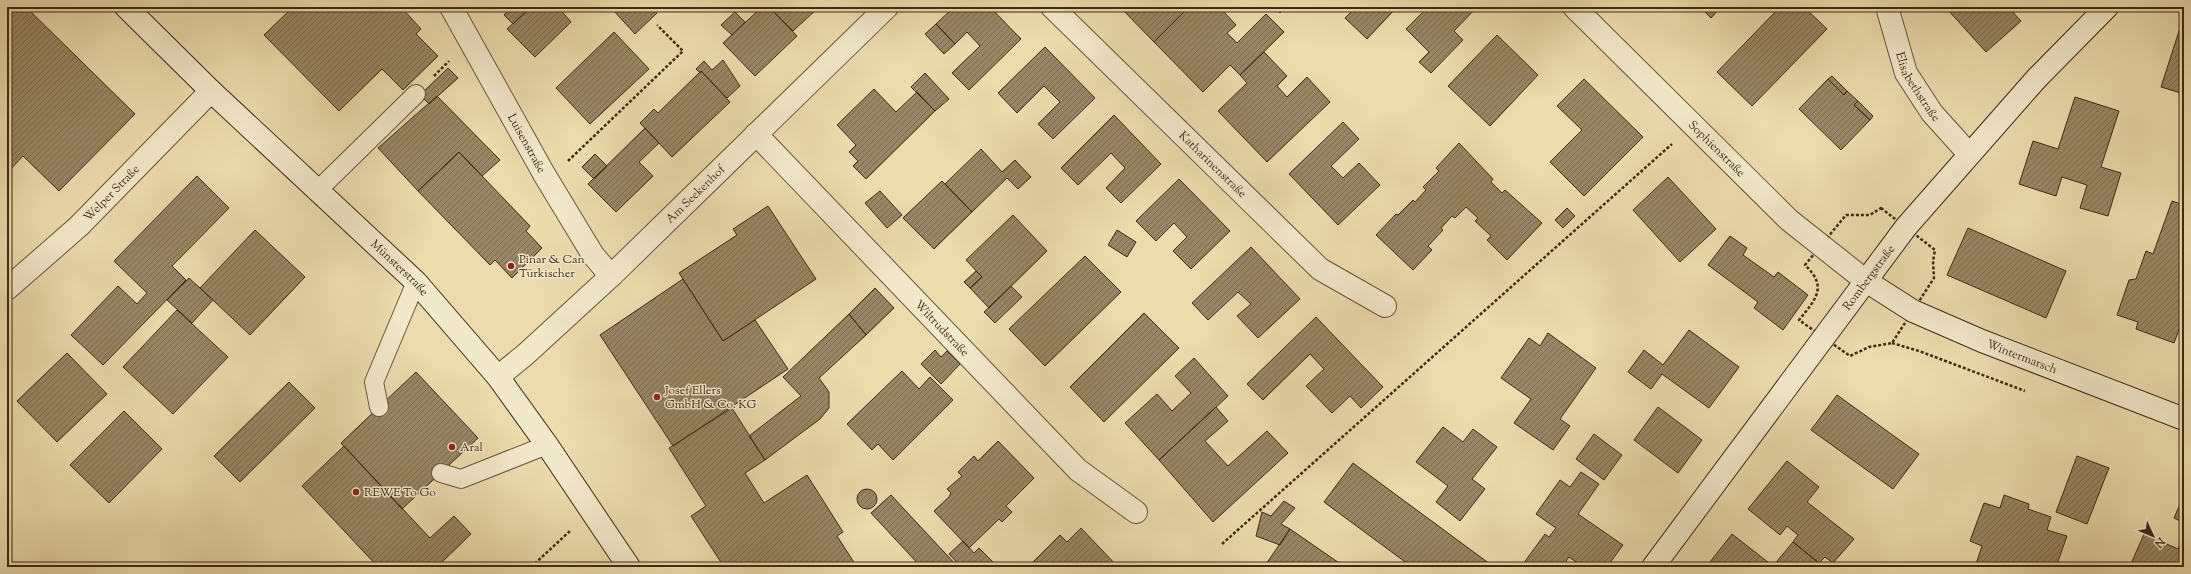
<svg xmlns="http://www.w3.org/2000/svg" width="2191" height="574" font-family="'Sorts Mill Goudy',serif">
<defs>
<pattern id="building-hatch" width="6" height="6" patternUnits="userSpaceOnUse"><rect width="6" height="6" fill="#988665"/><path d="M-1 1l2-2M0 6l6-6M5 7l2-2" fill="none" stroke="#7d6e52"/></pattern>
</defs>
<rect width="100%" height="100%" fill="#ebdbad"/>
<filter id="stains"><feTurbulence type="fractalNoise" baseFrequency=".005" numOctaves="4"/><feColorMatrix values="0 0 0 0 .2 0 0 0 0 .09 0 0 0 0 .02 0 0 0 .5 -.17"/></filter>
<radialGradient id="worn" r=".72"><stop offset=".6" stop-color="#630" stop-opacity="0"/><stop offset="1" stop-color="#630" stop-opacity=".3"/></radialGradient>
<path fill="url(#building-hatch)" stroke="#3e2a16" d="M7,7H26L135,114L59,191L23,156L7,173Z
M293,7H401L421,29L416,34L438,56L403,90L382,69L339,111L264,35Z
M512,7H531L513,24L504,15Z
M531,7H558L571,22L535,57L507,29Z
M605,7H616L610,12Z
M616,7H651L657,13L635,34L613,10Z
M762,7H769L797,36L755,76L723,43Z
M769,7H815L817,9L793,31Z
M954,7H990L1021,39L969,90L952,73L980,46L967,32L955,44L936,24Z
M1120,7H1189L1154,42Z
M1189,7H1225L1222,10L1236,25L1227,33L1237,43L1266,14L1284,32L1240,75L1230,65L1203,92L1154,42Z
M1275,7H1286L1280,13Z
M1356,7H1397L1367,39L1345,18Z
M1428,7H1477L1454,31L1463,40L1431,73L1419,62L1429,52L1406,29Z
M1700,7H1721L1711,18Z
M1780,7H1804L1827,29L1752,106L1717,72Z
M1949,7H2008L2021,21L1986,52L1947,9Z
M735,12L745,22L732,35L721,25Z
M936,24L955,44L944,54L925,34Z
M2181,25L2184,26V94L2161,87Z
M614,32L649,69L590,124L556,88Z
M1497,35L1538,75L1490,126L1448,86Z
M1045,47L1095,98L1053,139L1038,124L1060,102L1044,86L1017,113L998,93Z
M1264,52L1287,76L1277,86L1287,97L1307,77L1330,102L1267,162L1218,111L1247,83L1240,75Z
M723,60L740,86L727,98L701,71L700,73L696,69L704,61L712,70Z
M448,68L458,78L429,104L420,95Z
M701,71L730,102L672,157L640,123L654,109L658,113Z
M925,73L949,99L935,111L911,87Z
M1832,76L1847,91L1844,95L1828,79Z
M1584,79L1643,137L1584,196L1550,162L1582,130L1557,106Z
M1828,79L1844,95L1847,91L1858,101L1854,105L1870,120L1841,150L1799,109Z
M874,89L896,112L917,92L935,111L866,179L853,166L858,161L849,152L856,145L837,125Z
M437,96L500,160L482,176L459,152L418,191L378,148Z
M2075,97L2119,111L2101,167L2121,173L2108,216L2080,208L2087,185L2062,177L2056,196L2019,184L2033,141L2058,149Z
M1858,101L1873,116L1870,120L1854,105Z
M1114,115L1161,164L1121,203L1106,188L1125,168L1111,153L1078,185L1061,168Z
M1343,122L1359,139L1331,166L1343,178L1359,163L1380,185L1338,225L1289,174Z
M645,128L659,143L639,162L653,176L616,212L588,184Z
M1459,143L1493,179L1491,182L1502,193L1505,190L1542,223L1507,260L1487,240L1491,236L1475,221L1478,218L1466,207L1455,218L1452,216L1441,228L1443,230L1428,246L1432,250L1413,270L1376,235L1396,214L1398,215L1413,200L1415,202L1426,190L1423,187L1439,171L1436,168Z
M981,149L1002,172L1015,160L1031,177L1018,189L1007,178L972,212L945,184Z
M459,152L530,226L526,231L542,248L512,278L495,260L490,265L418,191Z
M595,154L607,166L594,179L582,167Z
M197,176L229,208L172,266L186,280L103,365L71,335L118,286L137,304L147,293L114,261Z
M1668,177L1716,229L1680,262L1633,210Z
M1179,179L1230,231L1191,269L1173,251L1187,237L1174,223L1156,241L1136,221Z
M942,181L972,212L934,249L903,218Z
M880,191L902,215L887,228L865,203Z
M2172,201L2184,205V325L2181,324L2174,343L2136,329L2138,322L2117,315L2129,280L2136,279L2146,251L2153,254Z
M768,206L816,279L723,341L679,273L737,235L733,229Z
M1567,208L1575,216L1563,228L1555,220Z
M1013,215L1047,251L989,308L970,288L982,277L966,260Z
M1968,228L2066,271L2046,318L1947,275Z
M255,230L305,277L250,335L200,288Z
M1117,230L1136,242L1127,257L1108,245Z
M1730,236L1747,248L1743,255L1774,277L1778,272L1808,295L1783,330L1754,308L1758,302L1708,265Z
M1251,247L1300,299L1258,338L1237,316L1251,304L1238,292L1208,320L1192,303Z
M1085,256L1121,292L1045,366L1009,329Z
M976,271L982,277L970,288L964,282Z
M189,278L213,300L192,323L167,300Z
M683,279L723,341L755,320L788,369L673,446L600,335Z
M1011,286L1022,297L995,323L984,312Z
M875,288L894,308L866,335L849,314Z
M177,310L228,357L173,414L123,367Z
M1144,313L1179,348L1104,422L1070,387Z
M849,314L866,335L819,378L829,392V408L820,419L765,460L749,436L801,396L783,377Z
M1316,317L1383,387L1361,408L1350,396L1332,413L1306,386L1324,369L1310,354L1263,400L1247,384Z
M1689,330L1739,367L1709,408L1662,374L1651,389L1628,372L1644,350L1663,365Z
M1548,333L1596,368L1560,419L1570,426L1553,450L1514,423L1531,399L1501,378L1529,338L1540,346Z
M935,350L941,357L947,351L960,364L941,384L921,364Z
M67,353L107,394L57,442L17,401Z
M1194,358L1228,396L1159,460L1125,423L1157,394L1172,411L1191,393L1175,376Z
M902,371L919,389L930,377L953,400L893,460L878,444L872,450L847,424Z
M416,372L478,438L402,509L341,443Z
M289,382L315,408L240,482L214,456Z
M1837,395L1919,454L1893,489L1811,430Z
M1216,407L1228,421L1205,441L1228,466L1267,431L1288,453L1213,522L1159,460Z
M1658,407L1702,440L1678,473L1634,440Z
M732,408L765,460L745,473L764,503L807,475L843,532L837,536L857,567H724L691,516L706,506L669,448Z
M124,411L162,449L109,503L70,465Z
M1443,427L1463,442L1473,429L1497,447L1472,479L1485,489L1460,521L1436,502L1448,486L1416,462Z
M1594,434L1622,455L1604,480L1576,459Z
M998,441L1034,478L1006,506L1012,512L1002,522L999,519L969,548L934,511L949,497L951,493L947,489L962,476L958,472L974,456L978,461Z
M344,446L430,538L454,516L471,534L437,567H378L302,486Z
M2077,456L2109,468L2087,524L2056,512Z
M1787,461L1819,487L1807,502L1854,539L1833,563L1825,557L1819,563L1793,542L1798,535L1787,526L1780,535L1748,509Z
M1353,463L1494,567H1412L1324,502Z
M1581,472L1599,484L1578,514L1623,545L1607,567H1583L1569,557L1562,567H1527L1523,564L1545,534L1549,537L1556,528L1536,514L1560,480L1570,487Z
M857 499a10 10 0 1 1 20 0a10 10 0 1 1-20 0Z
M891,495L958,567H921L871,513Z
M2004,495L2029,504L2028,509L2051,517L2047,530L2067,536L2056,567H1984L1976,564L1982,546L1970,541L1984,503L2000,508Z
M2184,495V523L2174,518Z
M1284,501L1295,508L1281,524L1290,529L1280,545L1256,536L1262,512L1271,516Z
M1081,528L1118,567H1028L1060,535L1067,542Z
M1290,529L1345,567H1264Z
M1732,534L1773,566L1793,542L1819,563L1816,567H1706Z
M2144,534L2178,549L2184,534V567L2130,566Z
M963,541L974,553L979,548L998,567H961L949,554Z"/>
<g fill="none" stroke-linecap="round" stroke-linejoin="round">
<g stroke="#69563c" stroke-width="20">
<path id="service" d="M318,190L416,94
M379,407L374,382L416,282
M441,473L461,479L547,445"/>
</g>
<g stroke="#69563c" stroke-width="24">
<g id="minor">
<path id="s1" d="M451,7L544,174L593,255L611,276"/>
<path id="s2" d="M1052,7L1320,269L1385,306"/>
<path id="s3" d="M1887,7L1906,73L1932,113L1969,154"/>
<path id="s4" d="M756,134L1078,470L1136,512"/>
<path id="s5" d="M7,289L79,226L211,91"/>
<path id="s6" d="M498,377L526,354L611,276L887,7"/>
</g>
</g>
<g stroke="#69563c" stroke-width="24">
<g id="tertiary">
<path id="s7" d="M1574,7L1789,220L1866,281"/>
</g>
</g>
<g stroke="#3e2a16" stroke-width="24">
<g id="secondary">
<path id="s8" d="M126,7L211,91L416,282L498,377L547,445L629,567"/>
<path id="s9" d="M1866,281L1913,311L1982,341L2184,419"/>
<path id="s10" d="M1653,567L1906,227L2037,78L2107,7"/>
</g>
</g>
<path stroke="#3e2a16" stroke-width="2.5" stroke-dasharray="3 2" stroke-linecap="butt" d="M434,76L449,61
M568,161L683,51L657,25
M1881,208L1935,250L1933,261L1934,278L1892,343L1869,347L1850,356L1799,320C1816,299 1828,287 1805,265L1846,215H1870Z
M1892,343L1919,351L2025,391
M1222,544L1672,144
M531,567L570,531"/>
<use href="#service" stroke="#f2e8ca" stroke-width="18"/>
<use href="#minor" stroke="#f2e8ca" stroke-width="22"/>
<use href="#tertiary" stroke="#f2e8ca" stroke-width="22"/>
<use href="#secondary" stroke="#f2e8ca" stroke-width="22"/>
</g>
<g fill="#8f2418" stroke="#f2e8ca" stroke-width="1.5">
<circle cx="511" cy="266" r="4"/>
<circle cx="657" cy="397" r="4"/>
<circle cx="452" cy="447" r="4"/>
<circle cx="356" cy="492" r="4"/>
</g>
<g text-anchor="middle" stroke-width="3" stroke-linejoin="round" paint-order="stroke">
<g font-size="12" fill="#3e2a16" stroke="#f2e8ca">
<text dy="4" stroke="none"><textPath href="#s3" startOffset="86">Elisabethstraße</textPath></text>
<text dy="4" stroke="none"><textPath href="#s1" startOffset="156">Luisenstraße</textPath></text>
<text dy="4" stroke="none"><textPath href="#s7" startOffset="201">Sophienstraße</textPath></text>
<text dy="4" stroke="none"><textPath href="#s2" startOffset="225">Katharinenstraße</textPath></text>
<text dy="4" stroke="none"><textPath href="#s5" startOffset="142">Welper Straße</textPath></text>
<text dy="4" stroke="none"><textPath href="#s6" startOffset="269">Am Seekenhof</textPath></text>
<text dy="4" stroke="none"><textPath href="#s8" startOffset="378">Münsterstraße</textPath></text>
<text dy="4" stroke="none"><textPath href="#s10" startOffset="361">Rombergstraße</textPath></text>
<text dy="4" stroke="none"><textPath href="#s4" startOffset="269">Wiltrudstraße</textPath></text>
<text dy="4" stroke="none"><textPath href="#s9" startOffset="174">Wintermarsch</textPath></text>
</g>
<g font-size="12" fill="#3e2a16" stroke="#f2e8ca" text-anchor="start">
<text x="519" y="263">Pinar &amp; Can<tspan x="519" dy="14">Türkischer</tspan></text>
<text x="665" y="394">Josef Ellers<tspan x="665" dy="14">GmbH &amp; Co. KG</tspan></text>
<text x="460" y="451">Aral</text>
<text x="364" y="496">REWE To Go</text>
</g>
</g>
<rect width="2191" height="574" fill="none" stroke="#ebdbad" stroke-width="24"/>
<rect x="8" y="8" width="2175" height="558" fill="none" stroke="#3e2a16" stroke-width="2"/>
<rect x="12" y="12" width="2167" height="550" fill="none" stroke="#3e2a16"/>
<g transform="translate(2153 536) rotate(134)" stroke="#f2e8ca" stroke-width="3" paint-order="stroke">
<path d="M0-3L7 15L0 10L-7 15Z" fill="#3e2a16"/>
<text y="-6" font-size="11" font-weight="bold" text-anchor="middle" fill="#3e2a16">N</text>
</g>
<rect width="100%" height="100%" filter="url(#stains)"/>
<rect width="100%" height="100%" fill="url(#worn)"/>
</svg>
